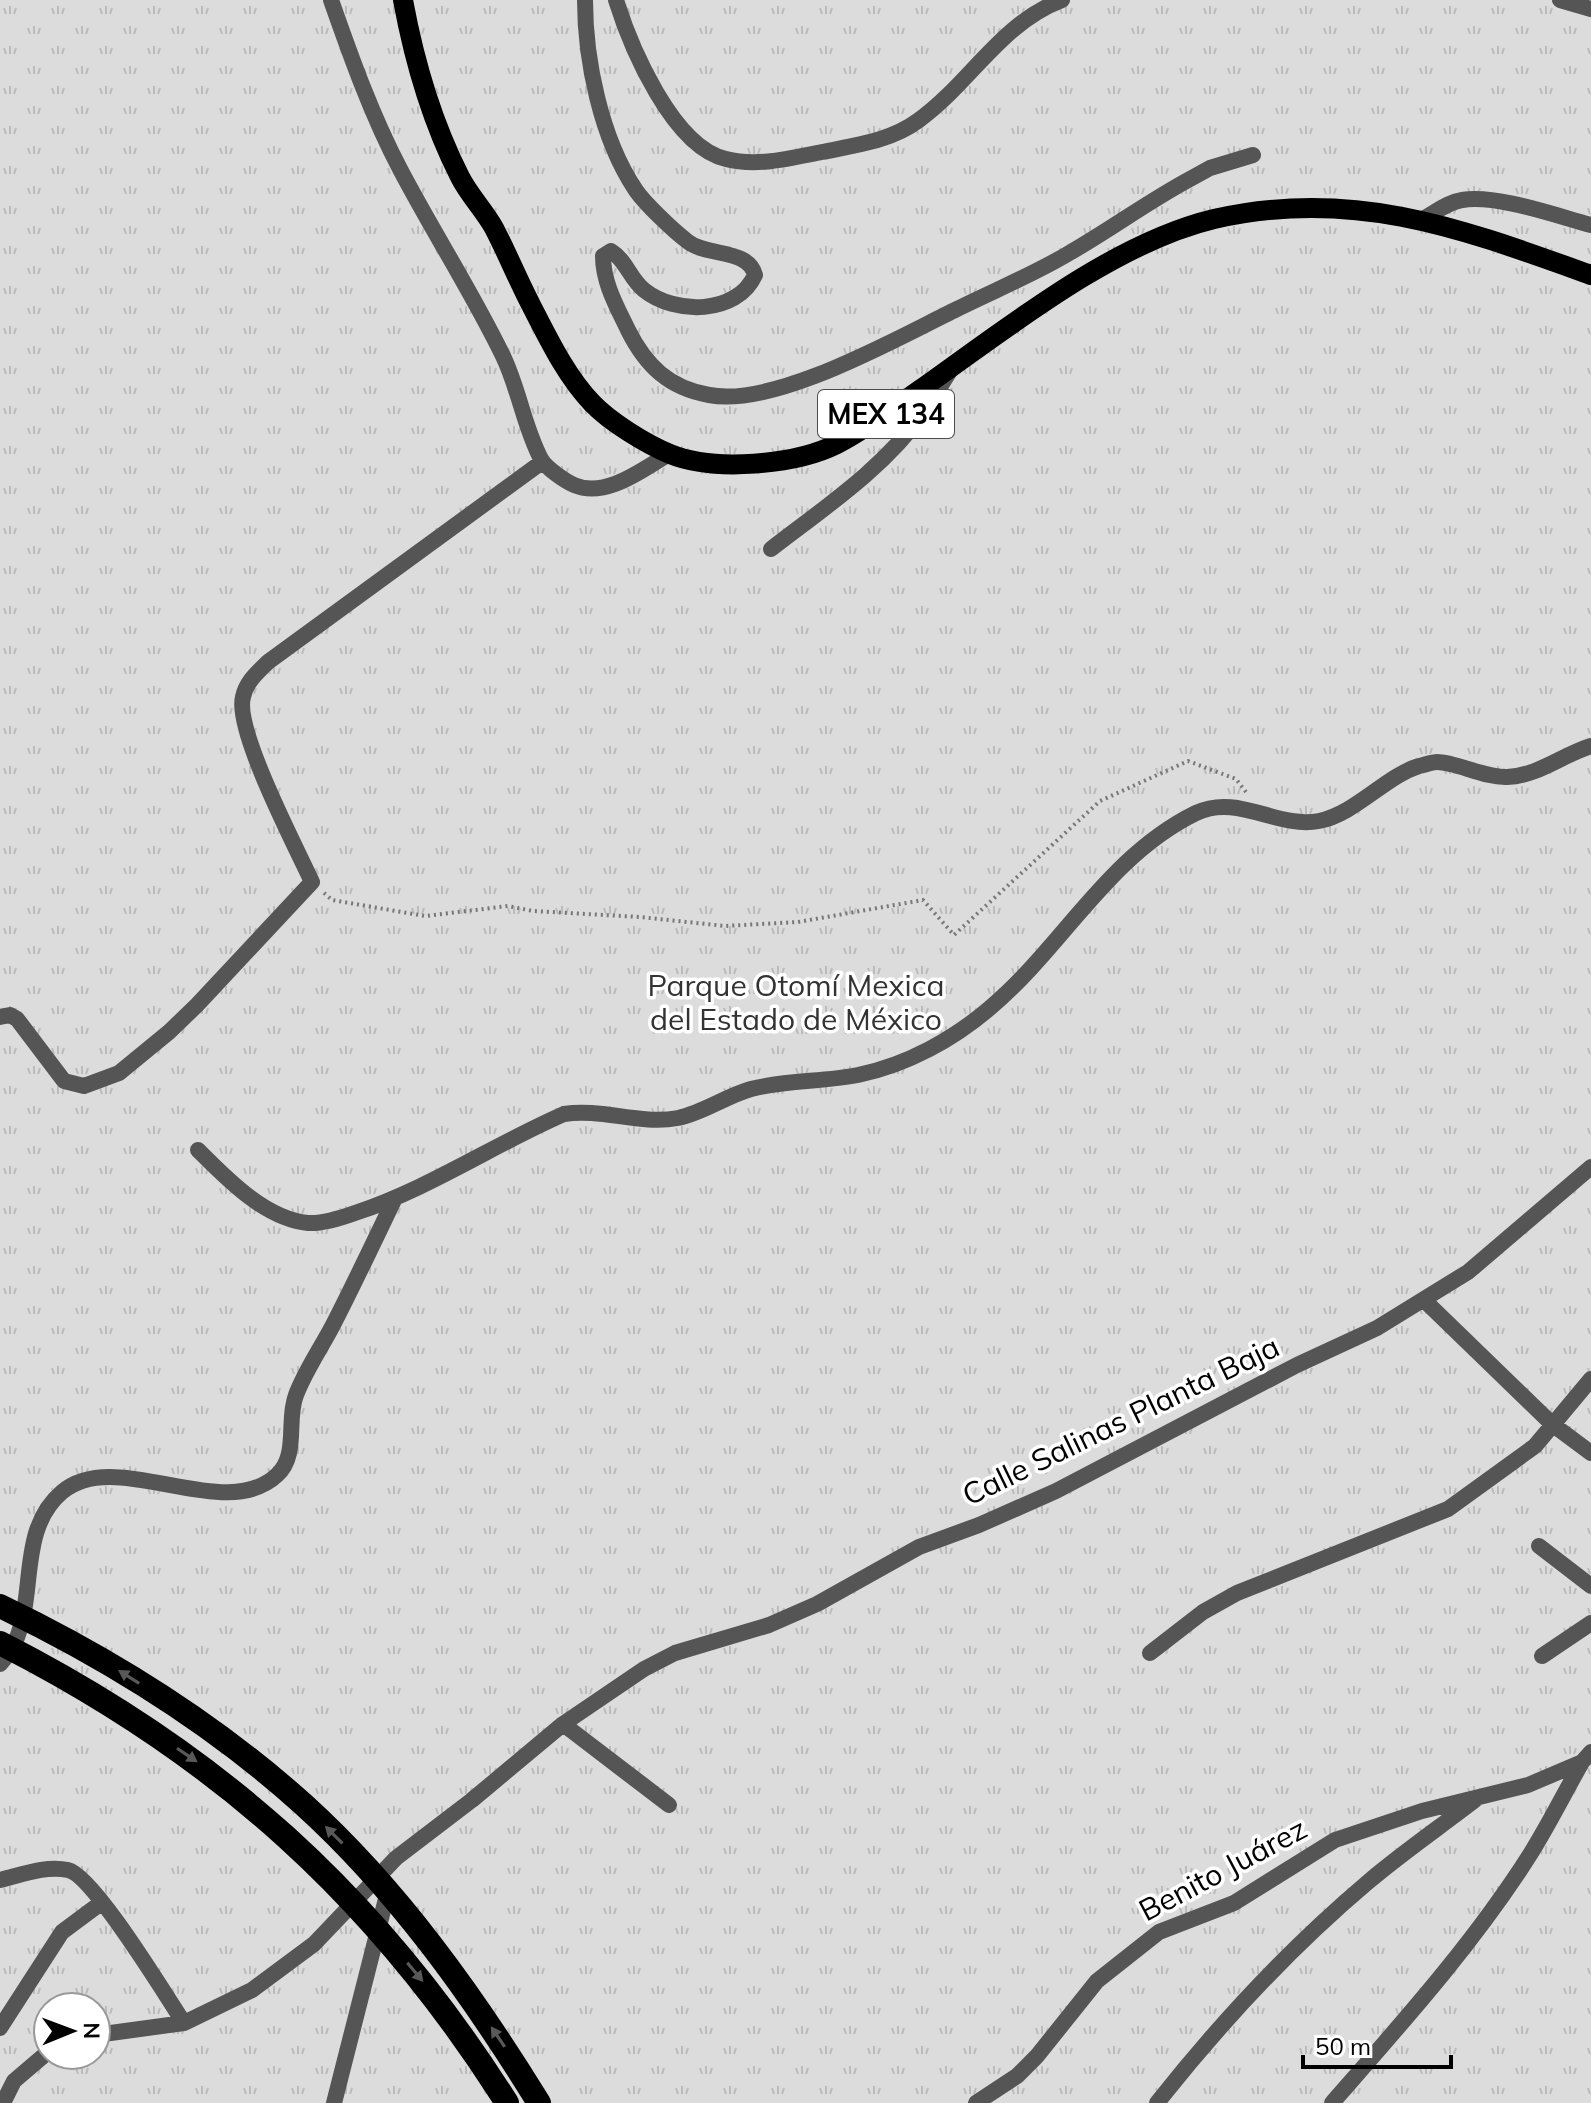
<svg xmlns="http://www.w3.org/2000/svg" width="1591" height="2103" font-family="Mulish,sans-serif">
<defs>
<pattern id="park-tufts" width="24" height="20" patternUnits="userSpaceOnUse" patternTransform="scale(2)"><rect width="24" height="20" fill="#dcdcdc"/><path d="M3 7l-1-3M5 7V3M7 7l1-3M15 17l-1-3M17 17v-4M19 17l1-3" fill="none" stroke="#bbb"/></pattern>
</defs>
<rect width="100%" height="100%" fill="#fff"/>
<path fill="url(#park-tufts)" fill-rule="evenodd" d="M0,0H1591V2103H0ZM48,2007H96V2055H48Z"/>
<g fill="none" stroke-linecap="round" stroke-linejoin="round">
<path stroke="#777" stroke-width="4" stroke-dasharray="2 4" stroke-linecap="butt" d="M324,893L332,900L425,916L508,906L533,911L640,917L725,926L798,922L923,900L954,935L1100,801L1188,761L1236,779L1246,792"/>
<path stroke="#555" stroke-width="16" d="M331,0C351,57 372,116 400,169C433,232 472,292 503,356C519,389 524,427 541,459C546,468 565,481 574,485C606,499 643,469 669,454
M585,0C585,60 601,138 635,189C644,203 674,231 687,241C706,257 748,248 755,275C737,315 675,315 644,290C630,279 626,260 611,251L603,256C603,283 617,307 628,330C646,366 669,388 709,395C775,408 897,338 957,309C995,290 1035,274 1071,252C1111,229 1149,201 1190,179L1210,168L1253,155
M616,0C631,48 673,147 726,159C758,167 791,158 822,152C856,145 891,141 919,120C970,83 1001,23 1062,0
M1560,0L1591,9
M1423,219C1436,212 1448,202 1462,200C1496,194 1557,216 1591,225
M771,549C824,508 884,468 923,413C933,399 941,385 950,371
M0,1017L10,1015L17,1019L64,1081L84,1086L119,1073L169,1032L197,1005L312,882C296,847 234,729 243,697C246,682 257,673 268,662L542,462
M198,1150C226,1178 265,1219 308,1223C323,1224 341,1218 355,1213C428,1189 493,1145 564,1114C602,1108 639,1125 678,1118C703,1113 726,1096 751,1089C786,1080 823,1082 858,1075C907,1065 954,1039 991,1007C1063,946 1108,856 1196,813C1238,793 1277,829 1319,821C1355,814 1386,776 1419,766C1424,765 1432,762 1437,762C1456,762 1485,778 1507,777C1538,776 1562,755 1591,746
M1424,1300L1552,1424L1591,1453
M1539,1546L1591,1586
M1150,1653L1203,1612L1237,1593L1448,1509L1535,1446L1591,1379
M1542,1656L1591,1623
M0,1664C45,1619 10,1536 62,1492C116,1446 224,1525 277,1475C299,1455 286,1420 296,1395C305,1371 321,1348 333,1325C354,1284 374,1242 394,1200
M563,1724L669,1805
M0,1880C21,1875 46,1865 68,1870C93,1875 166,1996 184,2023
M0,2028L62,1932L101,1903
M96,2035L184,2023L252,1990L314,1944L396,1858L472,1800L563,1724L644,1669L675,1653L769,1625L817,1604L919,1547L979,1525L1056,1491L1297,1365L1377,1328L1468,1272L1591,1167
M3,2103L14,2081L48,2052
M334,2103L389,1887
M976,2103L1017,2076L1037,2056L1097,1981L1159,1932L1234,1903L1335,1840L1422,1811L1528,1785L1582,1762L1591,1752
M1157,2103C1221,2022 1290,1948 1368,1882C1402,1853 1440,1827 1475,1800
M1332,2103C1402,2023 1474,1943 1531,1853C1549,1824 1565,1792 1582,1762"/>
<path stroke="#000" stroke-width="20" d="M403,0C414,60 432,122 460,177C469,195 484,210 494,228C507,253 518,280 531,305C548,338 566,376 592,403C610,422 646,444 670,454C714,472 795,465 837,444C866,429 894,408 921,389C1006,329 1113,243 1214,219C1353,187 1463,229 1591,275"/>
<path stroke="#000" stroke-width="24" d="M0,1606C108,1658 214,1724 303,1804C397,1889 473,1996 539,2103
M0,1643C218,1754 376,1896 507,2103"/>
</g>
<defs><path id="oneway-solid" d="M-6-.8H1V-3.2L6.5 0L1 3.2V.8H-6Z" transform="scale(2)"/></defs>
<g fill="#595959">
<use href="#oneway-solid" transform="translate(129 1677) rotate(-148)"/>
<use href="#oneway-solid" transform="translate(187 1755) rotate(34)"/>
<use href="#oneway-solid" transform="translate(334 1835) rotate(-135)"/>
<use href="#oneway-solid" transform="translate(415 1972) rotate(50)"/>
<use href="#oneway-solid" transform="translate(498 2037) rotate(-124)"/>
</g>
<g text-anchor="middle" stroke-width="7" stroke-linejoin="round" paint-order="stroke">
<rect fill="#fff" stroke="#4c4c4c" stroke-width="2" x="818" y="390" width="136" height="48" rx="6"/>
<g font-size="28" font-weight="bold" fill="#000">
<text x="886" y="424">MEX 134</text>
</g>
<g font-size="30" fill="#333" stroke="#fff">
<text x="796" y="996">Parque Otomí Mexica<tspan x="796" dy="34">del Estado de México</tspan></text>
</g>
<g font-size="30" fill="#000" stroke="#fff">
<text transform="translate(1121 1421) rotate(-26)" y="10">Calle Salinas Planta Baja</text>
<text transform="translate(1223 1870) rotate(-28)" y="10">Benito Juárez</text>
</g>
</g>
<g transform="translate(72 2031) rotate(89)"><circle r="38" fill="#ffffff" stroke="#999999" stroke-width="2"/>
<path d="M0-6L14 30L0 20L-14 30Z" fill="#000000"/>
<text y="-12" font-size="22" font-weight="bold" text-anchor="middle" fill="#000000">N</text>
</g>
<path d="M1303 2055v12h148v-12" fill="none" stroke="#000000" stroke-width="4"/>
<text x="1315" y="2055" font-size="24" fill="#000000" stroke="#ffffff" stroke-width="6" paint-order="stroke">50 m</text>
</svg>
